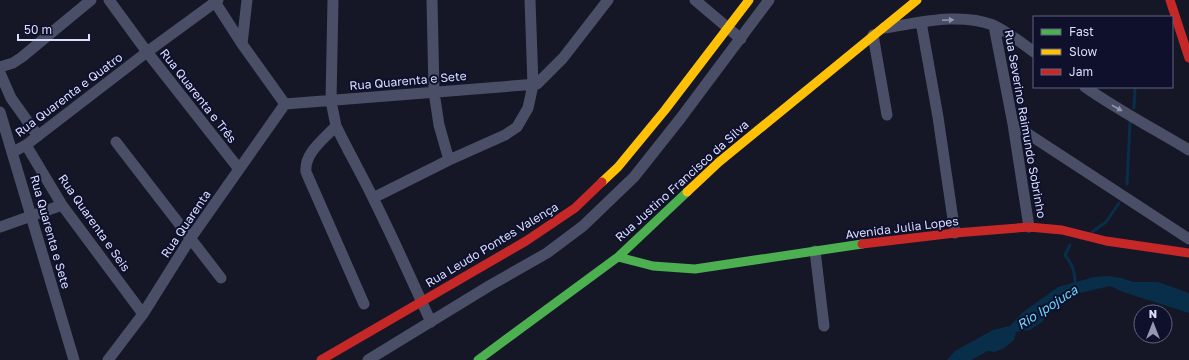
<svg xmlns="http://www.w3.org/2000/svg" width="1189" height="360" font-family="'Golos Text',sans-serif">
<rect width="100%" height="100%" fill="#151726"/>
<path fill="#082e49" d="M1108,276L1122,278L1133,282H1158L1189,293V313L1123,292L1110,286L1072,295L1046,316L1042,322L1030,330L1016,332L1014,340L1004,348L995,352L988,351L971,360H947L955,351L980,337L993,330L1010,326L1022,313L1058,287L1094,277Z"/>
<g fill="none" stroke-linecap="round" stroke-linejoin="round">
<path stroke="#082e49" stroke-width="3" d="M1134,108L1135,87
M1127,184L1130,122
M1092,232L1106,222L1119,203
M1070,245L1065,255C1073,265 1075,272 1075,285"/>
<path stroke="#4a4f67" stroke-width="11" d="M109,0L147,52L239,169
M333,0L331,101L336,126C324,139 304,153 306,172L364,304
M432,0L434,92L439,125L449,160
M695,0L741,39
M215,2L242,44L285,104
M921,22L938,117L955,233
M994,26L1013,124L1029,227
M884,28C919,23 959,12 993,25C1006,31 1022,43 1034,52
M873,35L887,115
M242,44L247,0
M0,67L13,63L22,57L91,0
M0,73L11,98L38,136
M1085,87C1118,110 1154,129 1189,150
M285,104L537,84L563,58L608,0
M0,112L74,360
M1013,124L1189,239
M336,126C348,151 362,175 374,200C394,240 412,281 431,322
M116,142L221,278
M26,145L62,205L143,314
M13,152L26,145L147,52L218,0
M373,198L449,160L505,135L517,127L528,108L533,85L530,0
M0,227L62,205
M815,251L824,326
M108,360L143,314L190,239L285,104
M368,360L489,286L547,253L583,226L634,177L680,119L769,0"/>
<path stroke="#4caf50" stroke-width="9" d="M618,257L653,266L695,269L862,244
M478,360L618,257L687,192"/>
<path stroke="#ffc107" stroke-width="9" d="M602,182L618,167L665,110L749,0
M687,192L719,162L917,0"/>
<path stroke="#c62828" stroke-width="9" d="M1170,0L1189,58
M862,244L955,233L1029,227L1062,230L1106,241L1189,253
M321,360L526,241L575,208L602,182"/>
</g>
<defs><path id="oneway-solid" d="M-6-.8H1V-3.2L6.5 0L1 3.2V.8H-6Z"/></defs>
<g fill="#9296b3">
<use href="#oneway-solid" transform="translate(948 20) rotate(-2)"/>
<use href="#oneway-solid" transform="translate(1117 108) rotate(29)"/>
</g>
<g text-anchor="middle" stroke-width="4" stroke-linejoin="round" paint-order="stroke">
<g font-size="12" fill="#dbdeff" stroke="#0f112c">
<text transform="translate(408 81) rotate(-5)" y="4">Rua Quarenta e Sete</text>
<text transform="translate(69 95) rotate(-37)" y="4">Rua Quarenta e Quatro</text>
<text transform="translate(198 96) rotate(52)" y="4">Rua Quarenta e Três</text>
<text transform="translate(1025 124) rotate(80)" y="4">Rua Severino Raimundo Sobrinho</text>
<text transform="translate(682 181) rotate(-42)" y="4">Rua Justino Francisco da Silva</text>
<text transform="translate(94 223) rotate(55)" y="4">Rua Quarenta e Seis</text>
<text transform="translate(186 224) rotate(-56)" y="4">Rua Quarenta</text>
<text transform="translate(902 228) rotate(-7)" y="4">Avenida Julia Lopes</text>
<text transform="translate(50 232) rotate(74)" y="4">Rua Quarenta e Sete</text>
<text transform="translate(492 245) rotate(-31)" y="4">Rua Leudo Pontes Valença</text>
</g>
<g font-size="13" font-style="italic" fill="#69daff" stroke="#0f112c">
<text transform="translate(1047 307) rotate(-33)" y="5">Rio Ipojuca</text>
</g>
</g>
<rect x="1033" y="16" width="140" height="72" fill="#0f112c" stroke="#616380"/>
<rect x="1041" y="29" width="20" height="6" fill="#4caf50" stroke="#616380"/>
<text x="1069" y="36" font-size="12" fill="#dbdeff">Fast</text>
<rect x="1041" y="49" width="20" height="6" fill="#ffc107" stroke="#616380"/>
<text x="1069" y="56" font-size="12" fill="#dbdeff">Slow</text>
<rect x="1041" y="69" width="20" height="6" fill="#c62828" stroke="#616380"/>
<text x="1069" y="76" font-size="12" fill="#dbdeff">Jam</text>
<g transform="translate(1153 324)"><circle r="19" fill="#0f112c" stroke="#616380"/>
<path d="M0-3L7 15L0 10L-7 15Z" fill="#9698b3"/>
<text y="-6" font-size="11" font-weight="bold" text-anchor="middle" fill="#dbdeff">N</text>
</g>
<path d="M18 34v6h71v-6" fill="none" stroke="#dbdeff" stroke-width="2"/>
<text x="24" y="34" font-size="12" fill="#dbdeff" stroke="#0f112c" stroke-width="3" paint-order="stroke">50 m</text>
</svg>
